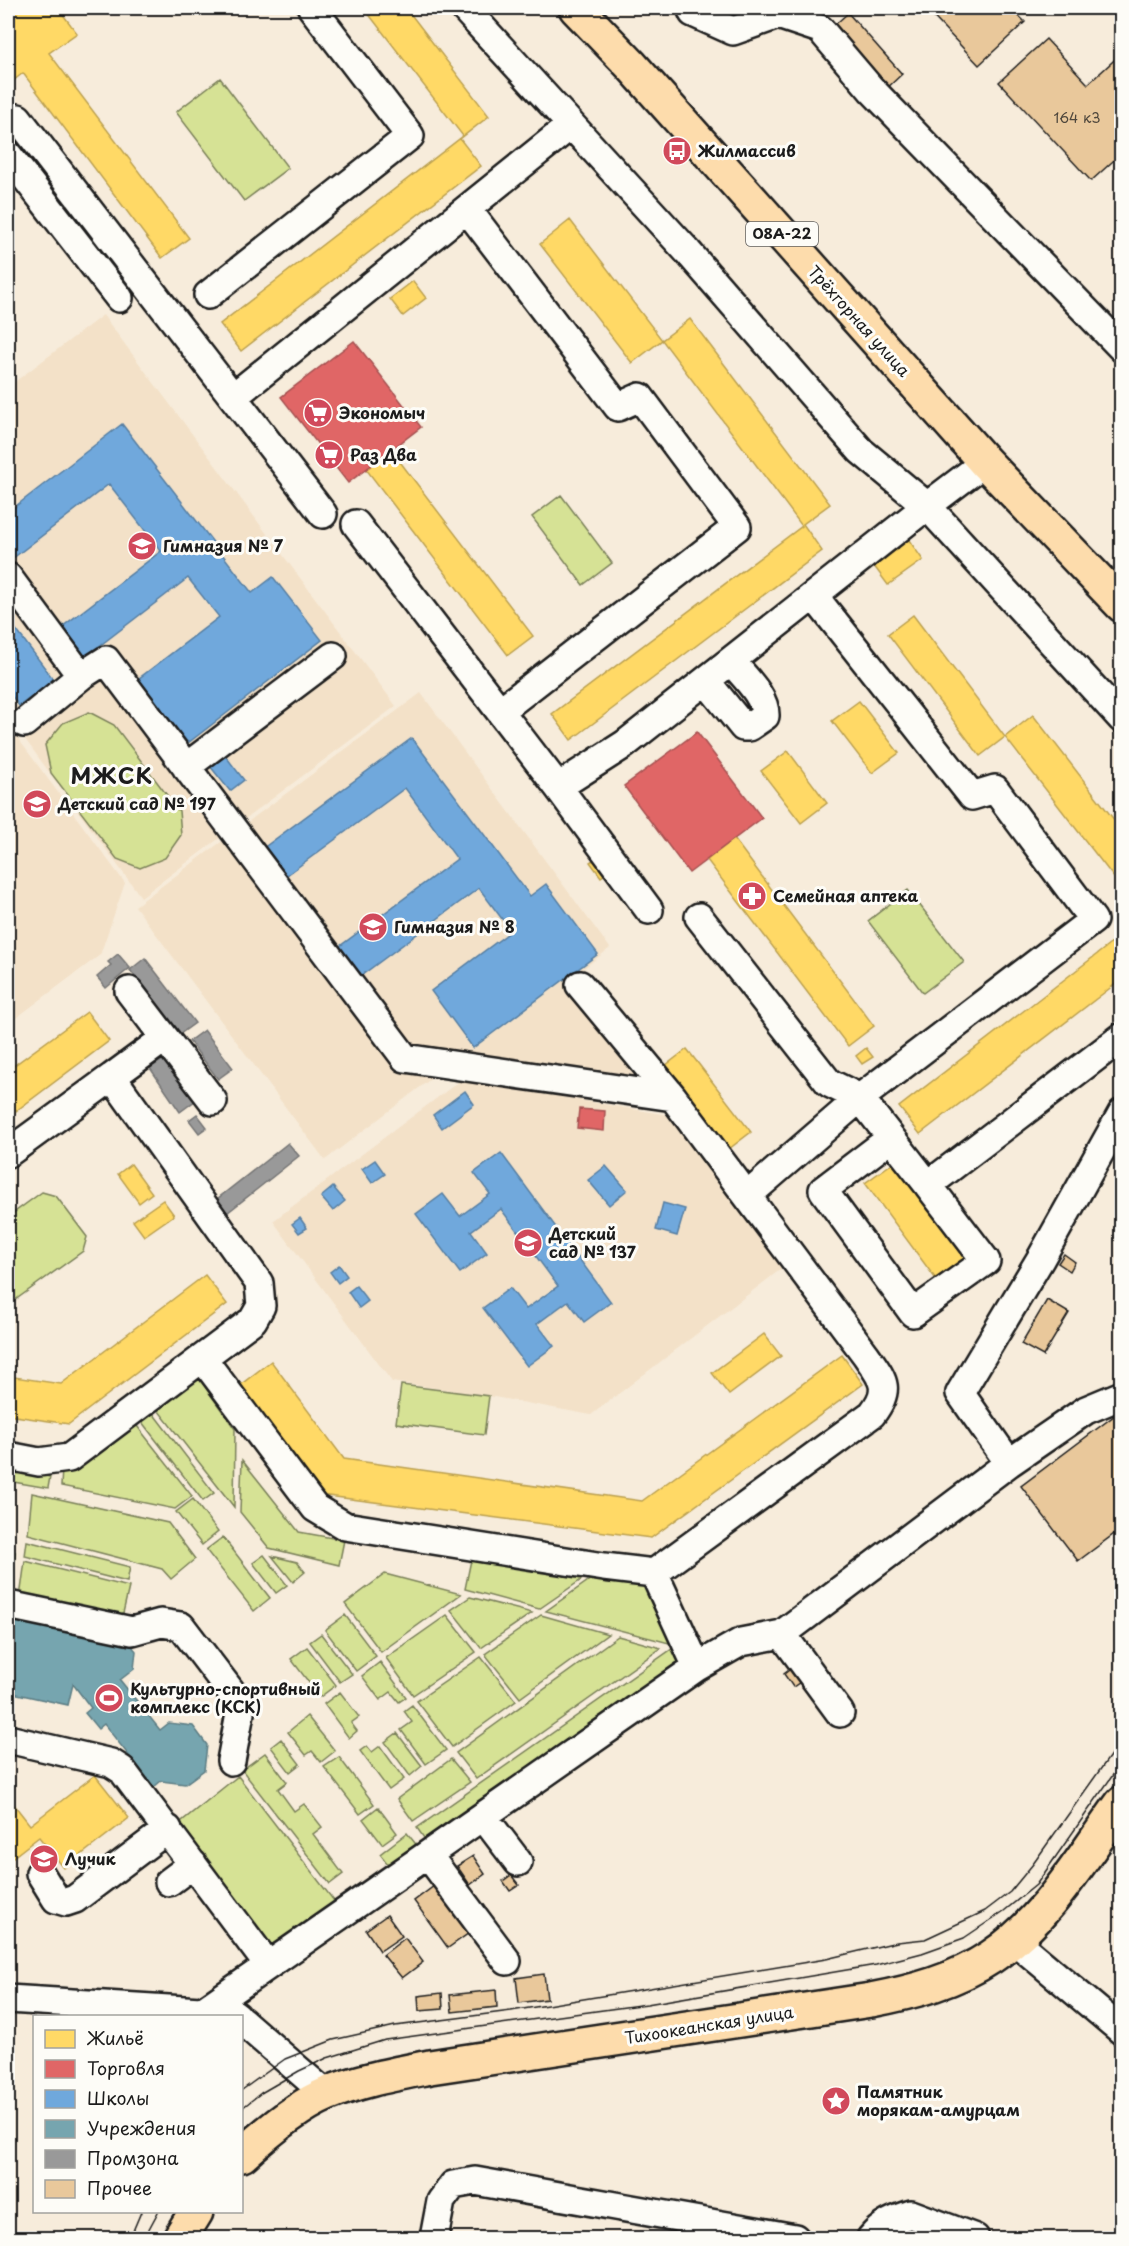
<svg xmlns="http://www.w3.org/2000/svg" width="1129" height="2246" font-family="'Playpen Sans',sans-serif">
<rect width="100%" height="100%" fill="#f7ecdb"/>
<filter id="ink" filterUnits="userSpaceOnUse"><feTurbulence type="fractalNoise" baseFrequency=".0167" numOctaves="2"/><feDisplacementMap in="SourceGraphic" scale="12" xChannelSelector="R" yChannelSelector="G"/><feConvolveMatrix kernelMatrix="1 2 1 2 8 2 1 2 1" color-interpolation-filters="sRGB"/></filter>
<g filter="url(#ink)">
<path fill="#f3e1c8" d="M103,315L396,706L141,897L8,716V387Z
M421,693L610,948L583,969L656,1068L626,1089L462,1055L325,1160L135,906Z
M8,725L125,883L100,955L8,1024Z
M461,1080L668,1115L785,1266L591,1415L489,1396L392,1382L273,1221Z"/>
<path fill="#d6e295" stroke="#797f58" stroke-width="1.5" d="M220,78L288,168L244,201L176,112Z
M561,495L612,563L583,585L532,517Z
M89,712L114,725L179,811L181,835L165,858L140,868L117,859L51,773L45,745L63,723Z
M908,890L964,962L923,993L868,921Z
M42,1192L56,1196L87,1237L83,1251L11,1303L8,1302V1217Z
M193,1370L235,1429L234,1507L151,1401Z
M401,1385L489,1396L484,1435L396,1423Z
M146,1404L214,1493L203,1501L135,1413Z
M130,1417L192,1496L175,1509L61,1486L62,1469Z
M242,1460L299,1532L344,1540L339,1565L269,1548L240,1512Z
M8,1468L50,1477L48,1488L8,1481Z
M32,1493L168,1523L195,1559L171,1579L162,1569L28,1534Z
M193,1499L218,1532L202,1545L176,1512Z
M223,1537L270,1598L254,1611L206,1550Z
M27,1541L130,1567L127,1582L25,1556Z
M8,1551L15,1552L9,1602L8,1601Z
M264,1555L287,1585L276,1593L253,1563Z
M472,1555L597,1569L539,1609L465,1589Z
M272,1556L297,1562L305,1572L293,1582Z
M25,1561L129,1587L120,1626L19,1605Z
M605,1569L653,1576L680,1635L669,1643L546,1611Z
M385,1574L461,1594L381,1652L345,1604Z
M470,1597L532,1613L481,1648L451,1610Z
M345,1615L376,1656L356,1671L325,1630Z
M447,1615L476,1652L413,1695L386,1658Z
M541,1615L608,1634L520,1698L485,1654Z
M321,1634L352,1674L340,1682L310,1642Z
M618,1636L661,1648L476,1779L456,1753Z
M682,1642L693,1666L431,1848L417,1828Z
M307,1647L336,1685L320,1697L291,1659Z
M481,1657L516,1701L452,1747L417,1701Z
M380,1662L406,1697L399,1702L391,1692L380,1700L362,1676Z
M340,1692L359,1717L351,1723L357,1731L349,1738L324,1704Z
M412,1705L446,1750L426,1764L401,1730L412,1722L404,1711Z
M307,1716L335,1751L321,1762L312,1751L306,1755L288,1732Z
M397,1733L422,1766L410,1776L385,1742Z
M281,1739L300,1764L290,1772L271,1747Z
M367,1746L372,1752L380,1746L404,1779L389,1790L360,1751Z
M265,1753L287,1782L278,1789L294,1811L304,1804L322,1827L313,1834L343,1874L330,1884L242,1770Z
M339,1757L374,1804L360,1814L324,1767Z
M451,1759L470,1782L413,1821L397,1799Z
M238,1776L341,1910L268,1960L172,1829Z
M378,1807L397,1833L382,1844L363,1819Z
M407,1833L423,1853L395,1873L380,1854Z"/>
<path fill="#ffd966" stroke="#bba050" stroke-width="1.5" d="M8,8H58L77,33L49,53L189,238L162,258L23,73L8,85Z
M364,8H406L489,116L460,139L481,166L241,351L220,324L463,136Z
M570,220L662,340L632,363L540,244Z
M413,281L426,298L403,316L390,299Z
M690,319L830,504L803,524L822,551L571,740L552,714L802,526L662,340Z
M391,450L533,636L508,655L366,469Z
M904,533L923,560L888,585L868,558Z
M913,615L1005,737L980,756L888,634Z
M859,701L899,753L872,773L832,721Z
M1033,715L1122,830V888L1005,737Z
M788,751L827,803L801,823L761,771Z
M734,839L874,1026L848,1046L707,860Z
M601,855L612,869L601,877L590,862Z
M1122,935V979L920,1134L899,1107Z
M87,1012L109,1041L8,1117V1070Z
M866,1048L873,1057L862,1064L856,1056Z
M687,1049L751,1132L725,1152L661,1069Z
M894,1162L970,1265L941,1286L865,1183Z
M131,1164L152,1193L139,1203L118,1174Z
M163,1200L174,1215L144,1236L133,1221Z
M205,1275L227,1304L69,1424L8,1415V1376L61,1384Z
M764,1334L781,1356L729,1395L712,1373Z
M842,1355L863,1384L651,1538L320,1495L239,1386L271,1361L344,1459L642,1501Z
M95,1775L129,1818L64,1868L39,1837L8,1861V1797L30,1825Z"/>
<path fill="#e06666" stroke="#a55050" stroke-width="1.5" d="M354,341L421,427L348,483L281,397Z
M697,732L762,818L689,873L624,786Z
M579,1109L605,1111L604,1131L577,1128Z"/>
<path fill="#6fa8dc" stroke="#567ea2" stroke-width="1.5" d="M122,424L252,593L273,577L322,640L188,743L138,679L219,617L188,578L85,657L62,627L161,551L109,484L8,562V512Z
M11,623L54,680L19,706L8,691V625Z
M412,738L530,896L546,884L598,954L473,1048L431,991L511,931L479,888L358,978L336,949L457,859L405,788L283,878L262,849Z
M224,754L244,780L230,791L210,766Z
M465,1091L474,1104L442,1128L433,1115Z
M501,1153L611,1302L584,1322L568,1301L537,1324L554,1346L527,1366L483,1308L510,1288L526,1309L558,1286L501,1209L471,1231L487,1253L460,1273L416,1214L443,1194L460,1216L490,1194L474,1173Z
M375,1160L385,1174L372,1183L362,1169Z
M606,1166L627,1190L609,1205L588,1180Z
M333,1187L345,1201L333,1211L321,1197Z
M663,1203L685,1209L677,1236L656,1230Z
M300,1218L307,1228L299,1233L292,1224Z
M339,1265L347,1276L338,1283L330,1272Z
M356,1286L368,1301L359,1308L348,1292Z"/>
<path fill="#76a5af" stroke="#5b7c83" stroke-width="1.5" d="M8,1619L103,1639L108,1636L125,1638L136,1651L134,1669L120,1680L160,1730L169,1723L193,1726L207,1745L204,1770L185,1784L161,1781L154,1787L148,1779L142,1784L132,1771L138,1767L104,1724L98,1729L85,1713L91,1708L73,1684L68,1705L8,1692Z"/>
<path fill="#999" stroke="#747474" stroke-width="1.5" d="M118,954L130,968L106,988L97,977L111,965L108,962Z
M145,958L195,1023L180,1034L130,970Z
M204,1030L233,1068L218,1079L189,1041Z
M167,1057L196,1100L180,1112L150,1068Z
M197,1114L207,1127L199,1133L189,1120Z
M288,1143L299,1156L227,1213L217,1199Z
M903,2228L926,2238H897Z"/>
<path fill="#e9c89b" stroke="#1c1c1c" stroke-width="1.5" d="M925,8H1011L1025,22L979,65Z
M848,13L902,74L884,91L829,30Z
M1046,39L1088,84L1122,53V153L1091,181L999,82Z
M1064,1254L1075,1262L1070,1271L1058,1263Z
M1047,1300L1069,1313L1043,1356L1021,1344Z
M1122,1410V1528L1078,1561L1021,1486Z
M797,1664L806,1678L793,1687L784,1674Z
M473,1856L485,1874L470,1885L457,1866Z
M511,1875L519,1885L510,1891L503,1881Z
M434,1886L469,1933L448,1948L414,1901Z
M387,1915L402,1936L380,1951L366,1930Z
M405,1938L423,1962L402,1978L383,1955Z
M544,1974L547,1999L519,2003L516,1978Z
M496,1990L497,2007L452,2012L450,1995Z
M442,1993L443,2009L419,2011L418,1996Z"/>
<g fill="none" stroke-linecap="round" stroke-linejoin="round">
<g stroke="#1c1c1c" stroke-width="32">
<path id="minor" d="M464,8L688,252L861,451L927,506L1122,719
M691,8L693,13L733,31L778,15L820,29L871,89L1122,348
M18,118L323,514
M8,155L119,298
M467,209L618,407L640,397L737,527L500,711
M208,295L410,136L312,8
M233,397L571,125
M356,524L558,787L649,910
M8,577L81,676L106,660L405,1058L673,1097
M706,681L743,727H749L765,716C766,696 743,676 731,661
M24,723L81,676
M186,767L333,656
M558,787L625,744L927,506L985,462
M699,917L829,1083L860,1098L928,1185L1122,1037
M129,991L213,1101
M112,1077L165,1038
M891,1138L823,1190L913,1313L986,1261L928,1185
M8,1153L112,1077L259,1283L261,1306L253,1320L69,1458L39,1462L8,1456
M748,1195L860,1098L1093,920L995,789L972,796L814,596
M203,1359L315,1508L345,1526L604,1567L654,1573L872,1414C892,1388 883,1380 866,1355L673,1097L580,985
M1009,1463L960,1393L1041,1258L1122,1113
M654,1573L697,1667
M8,1605L132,1631L161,1623L181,1626L236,1698L240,1713L231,1761
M782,1634L840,1713
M8,1739L111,1763L122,1770L268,1965
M483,1816L518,1862
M428,1855L507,1961
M40,1873L56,1899L66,1902L75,1899L168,1829
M169,1882L193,1864
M1014,1940L1122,2031
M8,1999L233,2013L237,2016
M203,2011L697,1667L741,1642L782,1634L1009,1463L1086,1410L1122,1395
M242,2021L326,2094
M434,2238L441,2201L453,2185L475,2181L795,2238
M871,2238C882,2224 894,2220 911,2214L975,2238"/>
</g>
<g stroke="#1c1c1c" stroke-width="38">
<path id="major" d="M242,2155C265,2134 298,2106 327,2094C360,2080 395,2074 430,2067L871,2000C913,1992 955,1981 991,1957C1047,1920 1083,1856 1122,1803
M180,2238L196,2212"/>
</g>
<g stroke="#1c1c1c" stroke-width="38">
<path id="highway" d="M576,8L631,65L985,462L1122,605"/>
</g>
<use href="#minor" stroke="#fdfcf7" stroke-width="27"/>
<use href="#major" stroke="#fddcac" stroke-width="33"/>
<use href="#highway" stroke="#fddcac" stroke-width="33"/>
<path stroke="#1c1c1c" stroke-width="1.5" d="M242,2090L285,2059L333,2040L395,2026L511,2011L826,1959L897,1942L925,1939L985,1911L1010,1892L1033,1864L1122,1739
M242,2108L261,2093L299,2071L327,2058L385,2040L647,2004L876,1965L922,1953L964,1938L1004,1911L1036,1885L1122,1762
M130,2238L141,2212
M144,2238L158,2212"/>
</g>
</g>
<defs>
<g id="bus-disc" transform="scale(1.5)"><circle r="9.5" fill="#d1495b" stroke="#fdfcf7"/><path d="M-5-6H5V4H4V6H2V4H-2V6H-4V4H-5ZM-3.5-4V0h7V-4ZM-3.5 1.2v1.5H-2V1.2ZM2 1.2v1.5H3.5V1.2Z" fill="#fff"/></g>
<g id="supermarket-disc" transform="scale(1.5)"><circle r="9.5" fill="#d1495b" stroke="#fdfcf7"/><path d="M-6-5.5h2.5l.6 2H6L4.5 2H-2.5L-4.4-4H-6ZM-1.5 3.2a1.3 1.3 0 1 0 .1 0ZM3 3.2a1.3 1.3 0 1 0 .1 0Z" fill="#fff"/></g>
<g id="school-disc" transform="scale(1.5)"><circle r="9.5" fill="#d1495b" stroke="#fdfcf7"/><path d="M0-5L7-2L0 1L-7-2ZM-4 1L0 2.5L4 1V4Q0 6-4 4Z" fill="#fff"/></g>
<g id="pharmacy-disc" transform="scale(1.5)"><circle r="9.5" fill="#d1495b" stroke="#fdfcf7"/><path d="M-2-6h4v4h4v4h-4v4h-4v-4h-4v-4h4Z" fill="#fff"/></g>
<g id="stadium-disc" transform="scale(1.5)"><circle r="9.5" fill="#d1495b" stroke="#fdfcf7"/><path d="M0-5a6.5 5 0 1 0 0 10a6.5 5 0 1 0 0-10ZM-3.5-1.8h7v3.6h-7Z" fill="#fff"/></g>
<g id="sight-disc" transform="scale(1.5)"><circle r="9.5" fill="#d1495b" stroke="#fdfcf7"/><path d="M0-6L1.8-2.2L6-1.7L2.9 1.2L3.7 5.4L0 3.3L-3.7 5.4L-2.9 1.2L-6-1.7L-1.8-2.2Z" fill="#fff"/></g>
</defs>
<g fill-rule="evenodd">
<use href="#bus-disc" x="677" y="151"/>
<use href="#supermarket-disc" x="318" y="413"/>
<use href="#supermarket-disc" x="329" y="455"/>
<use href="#school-disc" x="142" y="546"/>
<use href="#school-disc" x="37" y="804"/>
<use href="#pharmacy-disc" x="752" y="896"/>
<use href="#school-disc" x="373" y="927"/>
<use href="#school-disc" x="528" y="1243"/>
<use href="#stadium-disc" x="109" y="1698"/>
<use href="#school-disc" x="44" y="1859"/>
<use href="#sight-disc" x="836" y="2101"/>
</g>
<g text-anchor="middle" stroke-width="6" stroke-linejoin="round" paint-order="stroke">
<g font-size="14" fill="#4f473c">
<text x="1077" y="123">164 к3</text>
</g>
<rect fill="#fdfcf7" stroke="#605f5e" stroke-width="1.5" x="746" y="222" width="72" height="24" rx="4.5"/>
<g font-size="15" font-weight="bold" fill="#1c1c1c">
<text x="782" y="239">08А-22</text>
</g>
<g font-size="16" font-weight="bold" fill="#1c1c1c" stroke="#fdfcf7" text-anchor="start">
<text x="698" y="157">Жилмассив</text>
<text x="339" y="419">Экономыч</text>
<text x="350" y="461">Раз Два</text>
<text x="163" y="552">Гимназия № 7</text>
<text x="58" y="810">Детский сад № 197</text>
<text x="773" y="902">Семейная аптека</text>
<text x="394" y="933">Гимназия № 8</text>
<text x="549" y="1240">Детский<tspan x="549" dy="18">сад № 137</tspan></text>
<text x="130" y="1695">Культурно-спортивный<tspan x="130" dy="18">комплекс (КСК)</tspan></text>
<text x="65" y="1865">Лучик</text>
<text x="857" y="2098">Памятник<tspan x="857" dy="18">морякам-амурцам</tspan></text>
</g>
<g font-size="16" fill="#1c1c1c" stroke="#fdfcf7">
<text transform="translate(859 321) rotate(48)" y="6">Трёхгорная улица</text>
<text transform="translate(709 2025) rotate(-9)" y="6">Тихоокеанская улица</text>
</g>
<g font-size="22" font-weight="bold" letter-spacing="1.5" fill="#1c1c1c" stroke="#fdfcf7">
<text x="112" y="784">МЖСК</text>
</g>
</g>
<rect width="1129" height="2246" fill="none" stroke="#fdfcf7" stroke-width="30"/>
<rect x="15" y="15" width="1099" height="2216" fill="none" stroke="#1c1c1c" stroke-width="2" filter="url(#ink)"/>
<rect x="33" y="2015" width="210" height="198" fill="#fdfcf7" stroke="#a3a29f" stroke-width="1.5"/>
<rect x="45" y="2030" width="30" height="18" fill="#ffd966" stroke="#a3a29f" stroke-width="1.5"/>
<text x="87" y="2045" font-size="18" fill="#1c1c1c">Жильё</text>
<rect x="45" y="2060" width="30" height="18" fill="#e06666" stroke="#a3a29f" stroke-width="1.5"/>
<text x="87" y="2075" font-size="18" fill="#1c1c1c">Торговля</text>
<rect x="45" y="2090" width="30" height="18" fill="#6fa8dc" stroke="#a3a29f" stroke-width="1.5"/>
<text x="87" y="2105" font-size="18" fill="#1c1c1c">Школы</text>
<rect x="45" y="2120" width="30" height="18" fill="#76a5af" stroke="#a3a29f" stroke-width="1.5"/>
<text x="87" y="2135" font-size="18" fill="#1c1c1c">Учреждения</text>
<rect x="45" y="2150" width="30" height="18" fill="#999999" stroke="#a3a29f" stroke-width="1.5"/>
<text x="87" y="2165" font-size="18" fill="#1c1c1c">Промзона</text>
<rect x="45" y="2180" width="30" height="18" fill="#e9c89b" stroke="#a3a29f" stroke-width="1.5"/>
<text x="87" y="2195" font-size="18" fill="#1c1c1c">Прочее</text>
</svg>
